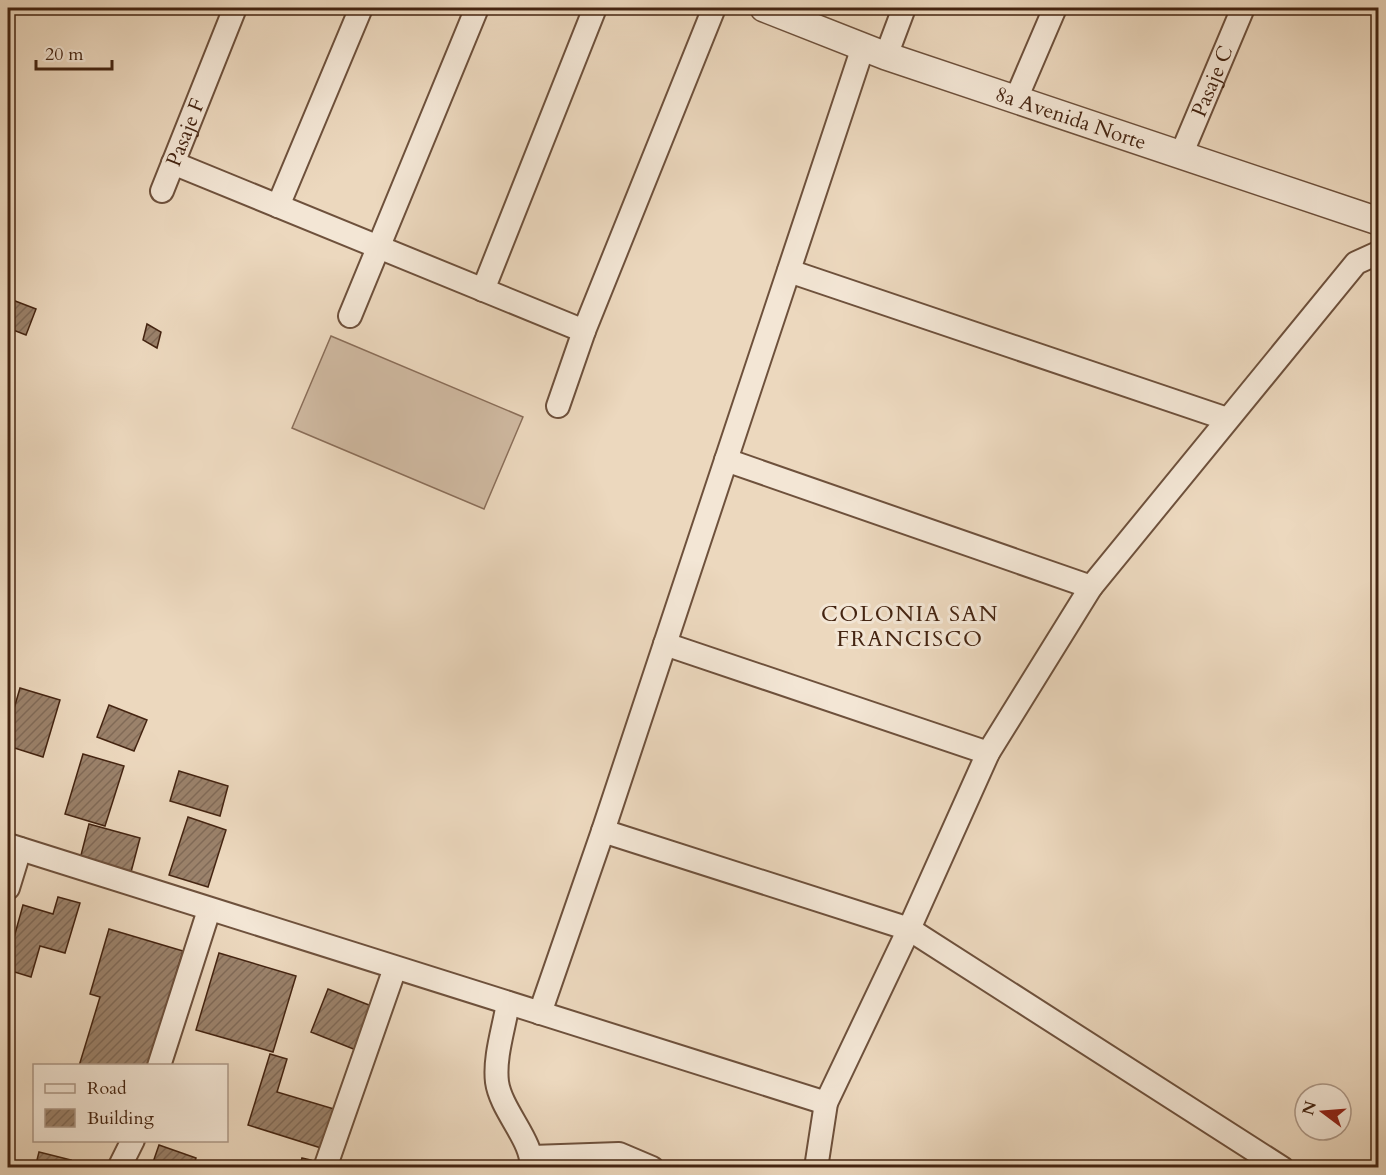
<svg xmlns="http://www.w3.org/2000/svg" width="1386" height="1175" font-family="Cardo,serif">
<defs>
<pattern id="building-hatch" width="6" height="6" patternUnits="userSpaceOnUse" patternTransform="scale(1.5)"><rect width="6" height="6" fill="#9b826b"/><path d="M-1 1l2-2M0 6l6-6M5 7l2-2" fill="none" stroke="#806a57"/></pattern>
</defs>
<rect width="100%" height="100%" fill="#ecd8be"/>
<filter id="stains"><feTurbulence type="fractalNoise" baseFrequency=".00333" numOctaves="4"/><feColorMatrix values="0 0 0 0 .2 0 0 0 0 .09 0 0 0 0 .02 0 0 0 .5 -.17"/></filter>
<radialGradient id="worn" r=".72"><stop offset=".6" stop-color="#630" stop-opacity="0"/><stop offset="1" stop-color="#630" stop-opacity=".3"/></radialGradient>
<path fill="#cfb9a1" stroke="#8a6e59" stroke-width="1.5" d="M331,336L523,417L484,509L292,428Z"/>
<path fill="url(#building-hatch)" stroke="#442411" stroke-width="1.5" d="M10,299L36,309L26,335L8,328Z
M147,324L161,332L157,348L143,340Z
M20,688L60,700L43,757L8,746V729Z
M109,705L147,720L134,751L97,737Z
M83,754L124,766L105,826L65,814Z
M179,771L228,786L220,816L170,801Z
M188,817L226,830L208,887L169,875Z
M89,824L140,838L131,872L80,859Z
M58,897L80,903L65,953L40,946L31,977L8,970V959L23,905L53,914Z
M109,929L183,951L148,1066H79L100,997L90,994Z
M219,953L296,976L273,1052L196,1030Z
M328,989L374,1007L356,1050L311,1032Z
M270,1054L287,1059L277,1092L334,1109L321,1148L248,1125Z
M159,1145L196,1158L193,1168H151Z
M39,1152L71,1160L68,1168H35Z
M302,1158L311,1160L309,1168H299Z"/>
<g fill="none" stroke-linecap="round" stroke-linejoin="round">
<g stroke="#6e513c" stroke-width="26">
<g id="minor">
<path d="M886,56L904,8"/>
<path d="M1016,99L1055,8"/>
<path id="s1" d="M1181,155L1243,8"/>
<path d="M173,163L584,331"/>
<path id="s2" d="M162,191L235,8"/>
<path d="M278,206L361,8"/>
<path d="M789,271L1227,419"/>
<path d="M483,290L595,8"/>
<path d="M350,316L477,8"/>
<path d="M558,406L584,331L714,8"/>
<path d="M726,460L1091,587"/>
<path d="M665,644L988,753"/>
<path d="M603,831L909,929L1282,1168"/>
<path d="M8,845L826,1103"/>
<path d="M8,888L20,849"/>
<path d="M508,1003C504,1028 494,1057 497,1082C501,1111 535,1143 531,1168"/>
<path d="M540,1013L603,831L863,47"/>
<path d="M159,1066L209,910"/>
<path d="M532,1157L619,1154L652,1168"/>
<path d="M119,1168L133,1140"/>
<path d="M325,1168L395,968"/>
<path d="M816,1168L826,1103L909,929L988,753L1091,587L1356,263L1378,253"/>
</g>
</g>
<g stroke="#6e513c" stroke-width="30">
<g id="tertiary">
<path id="s3" d="M764,8L886,56L1378,221"/>
</g>
</g>
<use href="#minor" stroke="#f3e6d5" stroke-width="22"/>
<use href="#tertiary" stroke="#f3e6d5" stroke-width="27"/>
</g>
<g text-anchor="middle" stroke-width="6" stroke-linejoin="round" paint-order="stroke">
<g font-size="21" fill="#442411" stroke="#f3e6d5">
<text dy="7" stroke="none"><textPath href="#s1" startOffset="80">Pasaje C</textPath></text>
<text dy="7" stroke="none"><textPath href="#s3" startOffset="326">8a Avenida Norte</textPath></text>
<text dy="7" stroke="none"><textPath href="#s2" startOffset="63">Pasaje F</textPath></text>
</g>
<g font-size="22" letter-spacing="1.5" fill="#442411" stroke="#f3e6d5">
<text x="910" y="621">COLONIA SAN<tspan x="910" dy="25">FRANCISCO</tspan></text>
</g>
</g>
<rect width="1386" height="1175" fill="none" stroke="#ecd8be" stroke-width="30"/>
<rect x="9" y="9" width="1368" height="1157" fill="none" stroke="#442411" stroke-width="3"/>
<rect x="15" y="15" width="1356" height="1145" fill="none" stroke="#442411" stroke-width="1.5"/>
<rect x="33" y="1064" width="195" height="78" fill="#f3e6d5" stroke="#ad9887" stroke-width="1.5"/>
<rect x="45" y="1084" width="30" height="9" fill="#f3e6d5" stroke="#ad9887" stroke-width="1.5"/>
<text x="87" y="1094" font-size="18" fill="#442411">Road</text>
<rect x="45" y="1109" width="30" height="18" fill="url(#building-hatch)" stroke="#ad9887" stroke-width="1.5"/>
<text x="87" y="1124" font-size="18" fill="#442411">Building</text>
<g transform="translate(1323 1112) rotate(286)"><circle r="28" fill="#f3e6d5" stroke="#ad9887" stroke-width="1.5"/>
<path d="M0-4.5L10 22L0 15L-10 22Z" fill="#8f2418"/>
<text y="-9" font-size="16" font-weight="bold" text-anchor="middle" fill="#442411">N</text>
</g>
<path d="M36 60v9h76v-9" fill="none" stroke="#442411" stroke-width="3"/>
<text x="45" y="60" font-size="18" fill="#442411" stroke="#f3e6d5" stroke-width="4.5" paint-order="stroke">20 m</text>
<rect width="100%" height="100%" filter="url(#stains)"/>
<rect width="100%" height="100%" fill="url(#worn)"/>
</svg>
